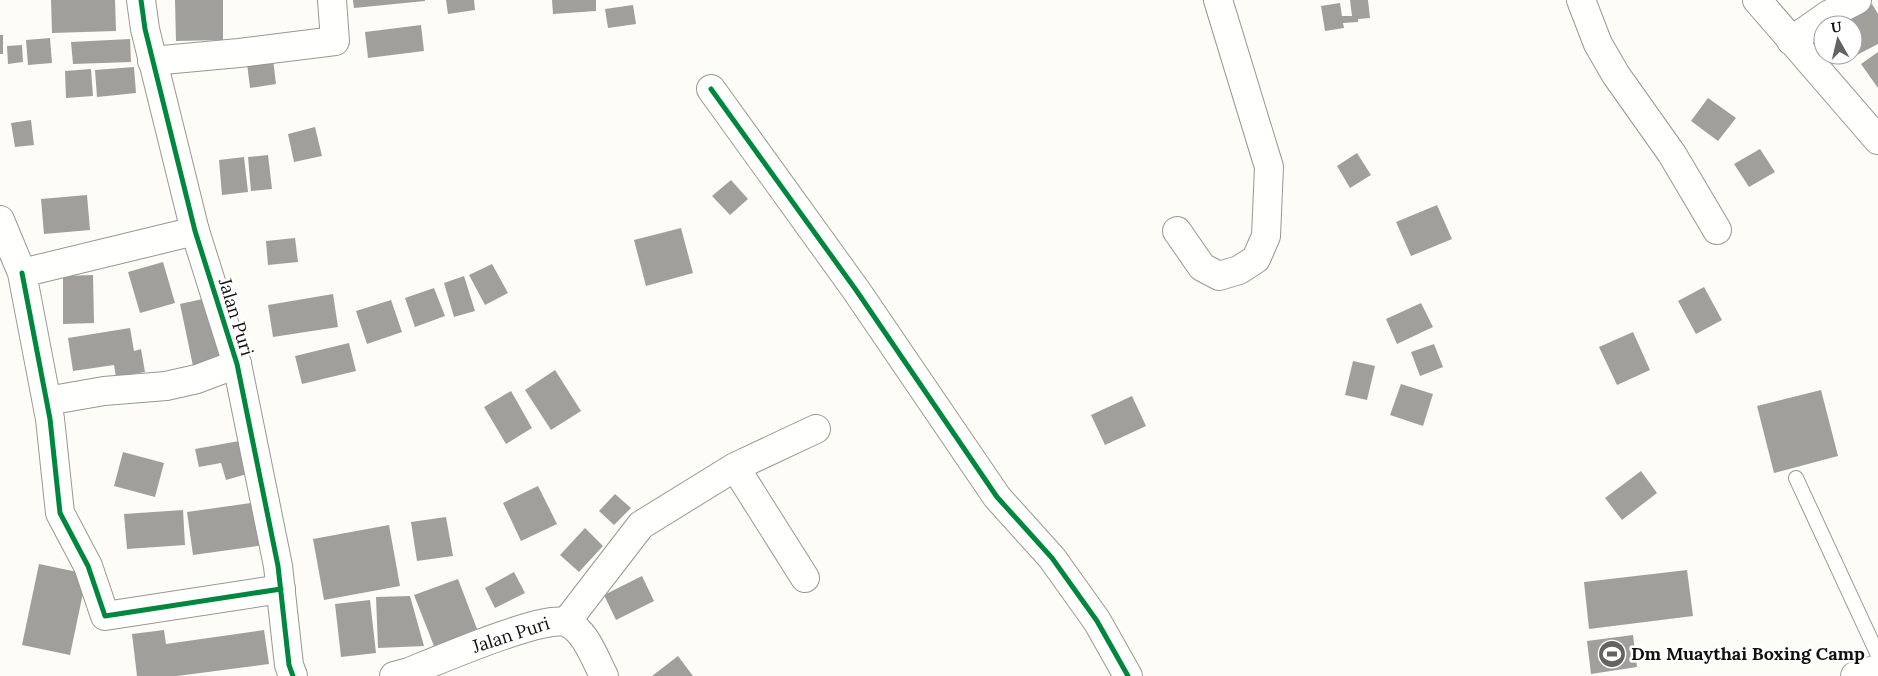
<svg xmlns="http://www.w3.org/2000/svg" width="1878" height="676" font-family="Lora,serif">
<rect width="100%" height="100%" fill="#fdfcf7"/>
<path fill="#a19f9c" d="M51,0H115L116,31L52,33Z
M175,0H223V40L176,41Z
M353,0H425V1L354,8Z
M446,0H474L475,10L448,14Z
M552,0H596V11L553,14Z
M1350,0H1368L1370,18L1358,19V22L1343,23L1344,28L1325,31L1321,6L1340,3L1342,16H1352Z
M1872,4L1878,14V44L1851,58L1849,55H1853V25H1833Z
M633,5L636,24L608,28L605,9Z
M421,25L424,51L368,58L365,32Z
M0,35H3V54H0Z
M50,38L52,63L28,65L26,40Z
M130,39L131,62L73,64L71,42Z
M22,45L23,62L8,64L7,46Z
M1878,52V88L1861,64Z
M273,59L276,84L250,88L247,63Z
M134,67L136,93L97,97L95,70Z
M91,69L93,96L66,98L65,71Z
M1708,98L1736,118L1718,141L1691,121Z
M31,120L34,145L15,147L11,123Z
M315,127L322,156L294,162L288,134Z
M1760,149L1775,172L1749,187L1734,164Z
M1357,153L1371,175L1350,188L1337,166Z
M268,155L272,189L251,191L248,157Z
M244,157L248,192L222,195L219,160Z
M731,180L748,199L730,215L712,196Z
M87,195L90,230L44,234L41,199Z
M1437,205L1452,239L1411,256L1396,222Z
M681,228L693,273L646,286L634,240Z
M295,238L298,262L268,265L266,241Z
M163,262L175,303L140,313L128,272Z
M492,264L508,293L485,305L469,275Z
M93,275L94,323L63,324V276Z
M464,276L475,311L454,317L444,283Z
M1704,287L1722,320L1696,334L1678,301Z
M434,288L445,316L415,327L405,298Z
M333,294L338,327L273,337L268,305Z
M207,298L221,360L193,366L180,304Z
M391,300L402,332L367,344L356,311Z
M1421,303L1433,327L1397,344L1386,319Z
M130,328L134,351L141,349L145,372L116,377L114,365L73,371L68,338Z
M1633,332L1650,370L1617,385L1599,347Z
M349,343L356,371L302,384L295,356Z
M1434,344L1443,367L1420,376L1411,352Z
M1353,361L1375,366L1367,400L1345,395Z
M555,370L581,411L551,430L525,390Z
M1401,384L1433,394L1423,426L1390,415Z
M1821,390L1838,456L1774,473L1757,406Z
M511,391L532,428L506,444L484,407Z
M1132,396L1146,426L1105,445L1091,415Z
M239,441L247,474L226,480L221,463L199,467L195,449Z
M123,452L164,463L155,497L114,486Z
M1641,471L1657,493L1622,520L1605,498Z
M538,486L557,524L521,541L503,503Z
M615,494L631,508L614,525L599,511Z
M258,502L264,545L193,555L187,512Z
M183,510L185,545L127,549L124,514Z
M446,517L453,556L417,561L411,522Z
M389,525L400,586L324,600L313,539Z
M585,528L603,546L579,572L560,555Z
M39,564L87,574L70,655L22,645Z
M1687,570L1693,616L1589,629L1584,582Z
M514,572L525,593L495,608L485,588Z
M642,576L654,601L616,620L604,595Z
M458,579L477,629L434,646L414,595Z
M410,596L424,646L378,648L376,597Z
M370,600L376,653L341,657L335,604Z
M164,630L166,644L264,630L269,664L177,676H137L132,634Z
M1633,635L1637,667L1591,674L1587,641Z
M678,656L693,676H652Z"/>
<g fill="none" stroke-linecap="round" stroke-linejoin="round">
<g stroke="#979795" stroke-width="16">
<path id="service" d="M1796,478L1878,655"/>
</g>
<g stroke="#979795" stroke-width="30">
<path id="minor" d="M1581,0L1598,44L1616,75L1672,154L1717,230
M1757,0L1878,140
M1791,41L1828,15L1857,0
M152,61L239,53L335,41L332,0
M711,89L856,290L997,497L1052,558L1097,621L1128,676
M0,220L22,273L195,231
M1177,231L1202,267L1219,276L1239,270L1256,259L1266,236L1269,167L1218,0
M22,273L50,419L60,513L88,566L105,616L281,589
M47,401L104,391L166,386L197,379L237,364
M735,467L805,578
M567,621L641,525L735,467L816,429"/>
</g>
<g stroke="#979795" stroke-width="30">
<path id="tertiary" d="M141,0L145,29L195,231L237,364L278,566L289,665L293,676
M394,676L409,672C434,662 549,612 568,623C586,632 595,659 604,676
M1855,676L1878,669"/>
</g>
<use href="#service" stroke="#fffffe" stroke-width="14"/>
<use href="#minor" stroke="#fffffe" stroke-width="28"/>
<use href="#tertiary" stroke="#fffffe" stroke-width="28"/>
<g stroke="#fff" stroke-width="8">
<path id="cycleway" d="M141,0L145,29L195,231L237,364L278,566L289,665L293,676
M711,89L856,290L997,497L1052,558L1097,621L1128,676
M22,273L50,419L60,513L88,566L105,616L281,589"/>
</g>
<use href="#cycleway" stroke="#00873e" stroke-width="5"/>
</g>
<defs>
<g id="stadium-disc" transform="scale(1.4375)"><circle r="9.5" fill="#646362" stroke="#fff"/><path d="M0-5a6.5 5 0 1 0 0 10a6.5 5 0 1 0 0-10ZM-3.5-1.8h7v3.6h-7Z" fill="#fff"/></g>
</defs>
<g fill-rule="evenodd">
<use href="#stadium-disc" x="1612" y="654"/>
</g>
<g text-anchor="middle" stroke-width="5" stroke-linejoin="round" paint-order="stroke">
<g font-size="18" fill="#111" stroke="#fff">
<text transform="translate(236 317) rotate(73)" y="6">Jalan Puri</text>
<text transform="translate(511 635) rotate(-18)" y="6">Jalan Puri</text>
</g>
<g font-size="18" font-weight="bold" fill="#111" stroke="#fff" text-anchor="start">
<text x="1631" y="660">Dm Muaythai Boxing Camp</text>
</g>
</g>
<g transform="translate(1838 40) rotate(352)"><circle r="24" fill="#ffffff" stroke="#a0a0a0"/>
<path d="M0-4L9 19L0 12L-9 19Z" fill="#646362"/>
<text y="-8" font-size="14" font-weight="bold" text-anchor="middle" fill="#111111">U</text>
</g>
</svg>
